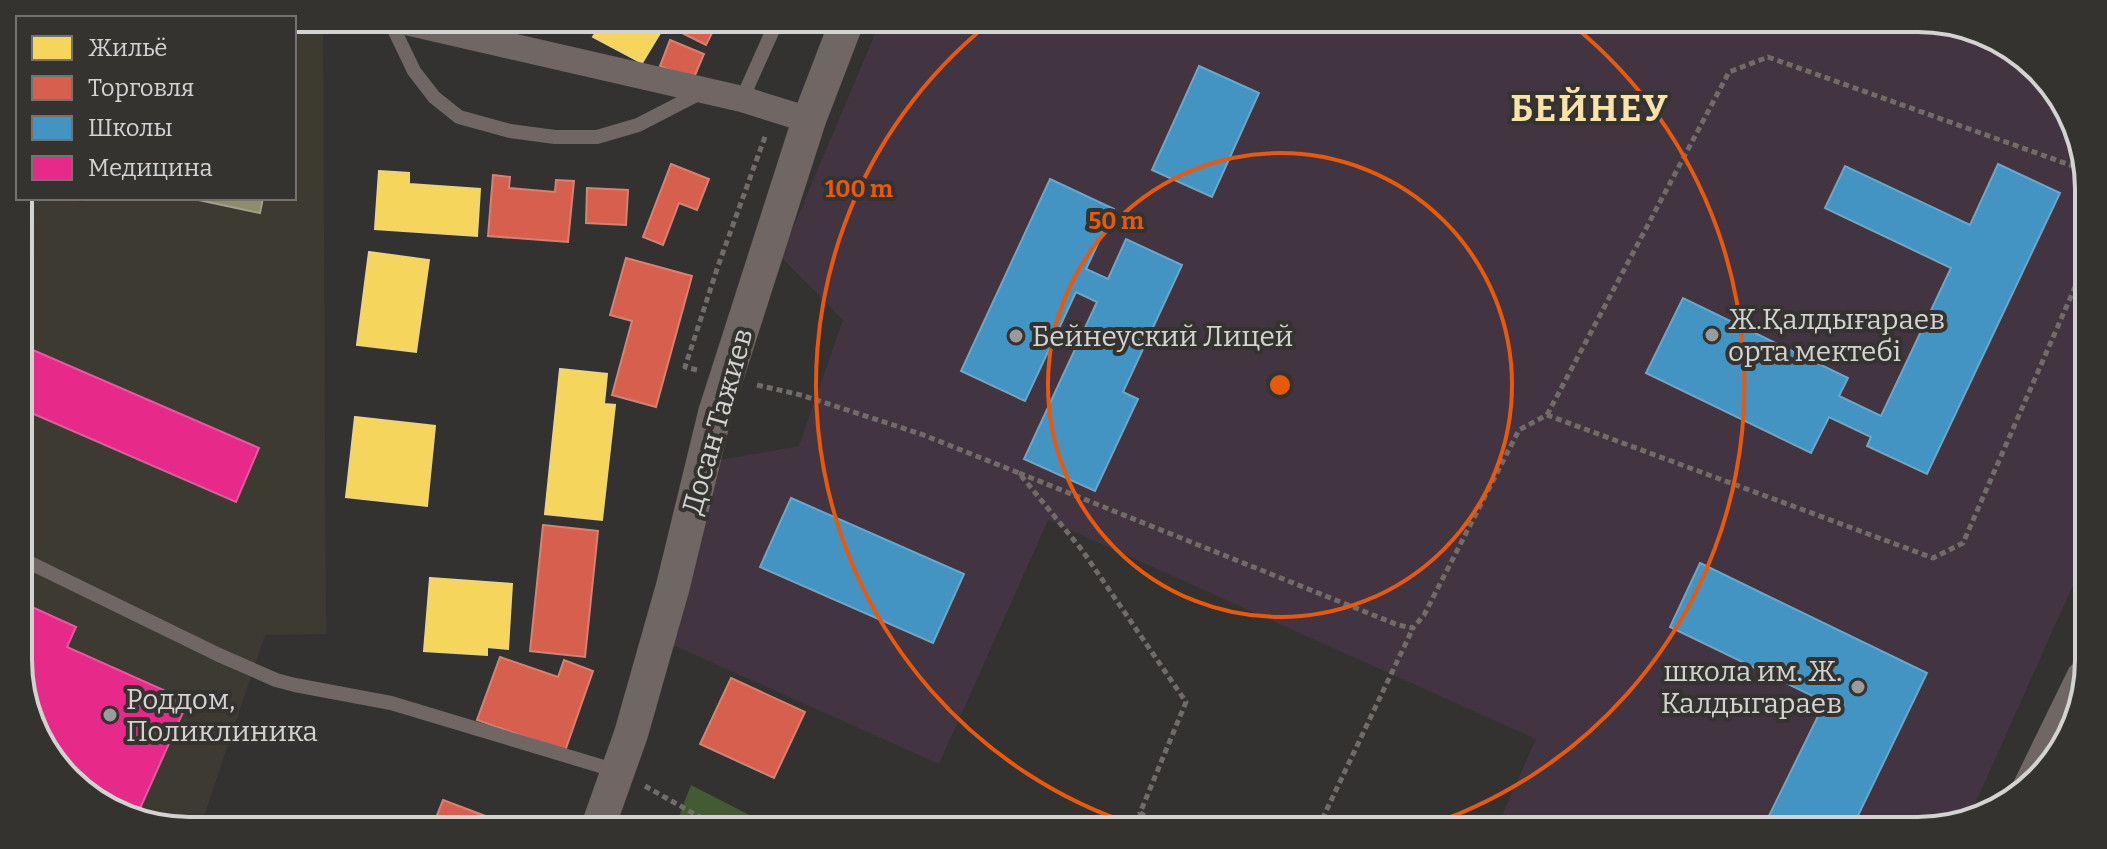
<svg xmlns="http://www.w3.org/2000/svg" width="2107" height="849" font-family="Bitter,serif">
<rect width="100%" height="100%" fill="#333231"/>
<path fill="#3d3a32" d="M294,19H323L326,634L265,635L202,822H134L60,772L21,693L19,198H57L83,202L91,198H294Z"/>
<path fill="#423541" d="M880,22L1973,27L2053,85L2087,166L2082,565L1970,815L1929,831L1496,829L1536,739L1048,520L939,764L644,632L721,460L799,446L843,320L781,257Z"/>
<path fill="#445a34" d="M691,785L769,825L676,824Z"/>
<path fill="#f6d55c" stroke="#ecd47f" stroke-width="2" d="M604,20H638L660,33L642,63L593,37Z
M379,171L409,173V184L480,189L477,236L375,229Z
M369,252L429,260L416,352L357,345Z
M560,369L607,374L604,404L615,405L602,520L545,514Z
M355,417L435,426L427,506L346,497Z
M430,578L512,584L508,649L487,647V655L424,651Z"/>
<path fill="#d6604d" stroke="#d58275" stroke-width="2" d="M683,21H718L706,45L678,31Z
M670,40L704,54L693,80L660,66Z
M671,164L709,179L697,210L679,203L663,245L643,237Z
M493,175L510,177L509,188L555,192L556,180L574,181L568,242L488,236Z
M587,188L628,190L626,225L586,223Z
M626,258L692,276L656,407L612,395L632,321L610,315Z
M543,525L598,531L585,657L530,651Z
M500,657L558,677L564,660L593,671L565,751L477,720Z
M731,678L805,712L774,778L700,744Z
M443,800L504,823H434Z"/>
<path fill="#4393c3" stroke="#6ea6c7" stroke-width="2" d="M1199,66L1259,93L1212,197L1152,170Z
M1998,164L2060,193L1927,474L1867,446L1871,437L1829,417L1811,453L1646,373L1683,298L1848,378L1839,396L1881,416L1951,268L1825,208L1845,166L1970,225Z
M1050,179L1114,209L1086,269L1108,279L1126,239L1182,265L1123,392L1138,399L1095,491L1024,459L1097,302L1076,292L1025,401L961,371Z
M791,498L964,574L933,643L760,567Z
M1700,563L1927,673L1851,830H1762L1825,702L1670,627Z"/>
<path fill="#e7298a" stroke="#e15c9f" stroke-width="2" d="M19,344L259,448L236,502L20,408Z
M21,602L76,627L67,647L188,701L134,822L60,772L40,730L45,718L30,711L21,693Z"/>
<path fill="#8c8c6e" stroke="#a1a18c" stroke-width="2" d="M189,198H263L260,213Z"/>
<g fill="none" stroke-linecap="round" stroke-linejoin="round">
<path stroke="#726c69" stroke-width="5" stroke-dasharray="6 4" stroke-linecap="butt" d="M697,370L685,367L718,266L766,134
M757,385L801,395L921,434L1019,473L1082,550L1186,702L1140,813L1164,827
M1547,415L1729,72L1768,57L2087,171
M1019,473L1398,625L1413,628L1424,615L1519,430L1547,415L1933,558L1963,543L2086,262
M645,786L714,825
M1318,828L1413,628"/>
<path stroke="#706663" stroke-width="14" d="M389,19L414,71L434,97L459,117L510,131L555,137H597L638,125L704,91
M742,99L777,21
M20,558L219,655L276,680L295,685L391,703L617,771"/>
<path stroke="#706663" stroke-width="26" d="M393,19L742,99L809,120
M2021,796L2080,675"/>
<path stroke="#706663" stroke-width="34" d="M599,824L631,734L673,586L715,413L809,120L847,21"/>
</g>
<g fill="none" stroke="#e8590c" stroke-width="4">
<circle cx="1280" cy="385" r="232"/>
<path d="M1137 826A464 464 0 0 1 988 24M1575 27A464 464 0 0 1 1420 828"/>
</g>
<g fill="#9b9b99" stroke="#343330" stroke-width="3">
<circle cx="1712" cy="335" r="8"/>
<circle cx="1016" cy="336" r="8"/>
<circle cx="1858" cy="687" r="8"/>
<circle cx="110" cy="715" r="8"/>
</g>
<g text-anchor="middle" stroke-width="8" stroke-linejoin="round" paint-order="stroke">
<g font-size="28" fill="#d3d3d1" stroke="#343330" text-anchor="start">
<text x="1728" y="329">Ж.Қалдығараев<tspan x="1728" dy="32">орта мектебі</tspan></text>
<text x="1032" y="346">Бейнеуский Лицей</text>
<text x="1842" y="681" text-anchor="end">школа им. Ж.<tspan x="1842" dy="32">Калдыгараев</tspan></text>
<text x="126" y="709">Роддом,<tspan x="126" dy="32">Поликлиника</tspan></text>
</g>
<g font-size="28" fill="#d3d3d1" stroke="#343330">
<text transform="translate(717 421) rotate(-74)" y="10">Досан Тажиев</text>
</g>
<g font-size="36" font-weight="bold" letter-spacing="2" fill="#fbe2a7" stroke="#343330">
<text x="1590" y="121">БЕЙНЕУ</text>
</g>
</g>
<path d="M0 0H2107V849H0ZM189 32H1918A157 157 0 0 1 2075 189V660A157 157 0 0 1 1918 817H189A157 157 0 0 1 32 660V189A157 157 0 0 1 189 32Z" fill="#343330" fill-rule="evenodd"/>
<path fill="none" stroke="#d3d3d1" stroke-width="4" d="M189 32H1918A157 157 0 0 1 2075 189V660A157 157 0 0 1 1918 817H189A157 157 0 0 1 32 660V189A157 157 0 0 1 189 32Z"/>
<circle cx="1280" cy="385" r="12" fill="#e8590c" stroke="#343330" stroke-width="4"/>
<g font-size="24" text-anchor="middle" font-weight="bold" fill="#e8590c" stroke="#343330" stroke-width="8" stroke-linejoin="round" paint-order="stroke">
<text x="859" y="197">100 m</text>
<text x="1116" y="229">50 m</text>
</g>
<rect x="16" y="16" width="280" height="184" fill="#343330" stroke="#747370" stroke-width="2"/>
<rect x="32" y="36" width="40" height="24" fill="#f6d55c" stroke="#747370" stroke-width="2"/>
<text x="88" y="56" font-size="24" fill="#d3d3d1">Жильё</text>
<rect x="32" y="76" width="40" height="24" fill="#d6604d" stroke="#747370" stroke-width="2"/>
<text x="88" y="96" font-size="24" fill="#d3d3d1">Торговля</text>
<rect x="32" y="116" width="40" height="24" fill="#4393c3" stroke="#747370" stroke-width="2"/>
<text x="88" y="136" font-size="24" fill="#d3d3d1">Школы</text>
<rect x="32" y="156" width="40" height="24" fill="#e7298a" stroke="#747370" stroke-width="2"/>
<text x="88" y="176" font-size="24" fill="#d3d3d1">Медицина</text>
</svg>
